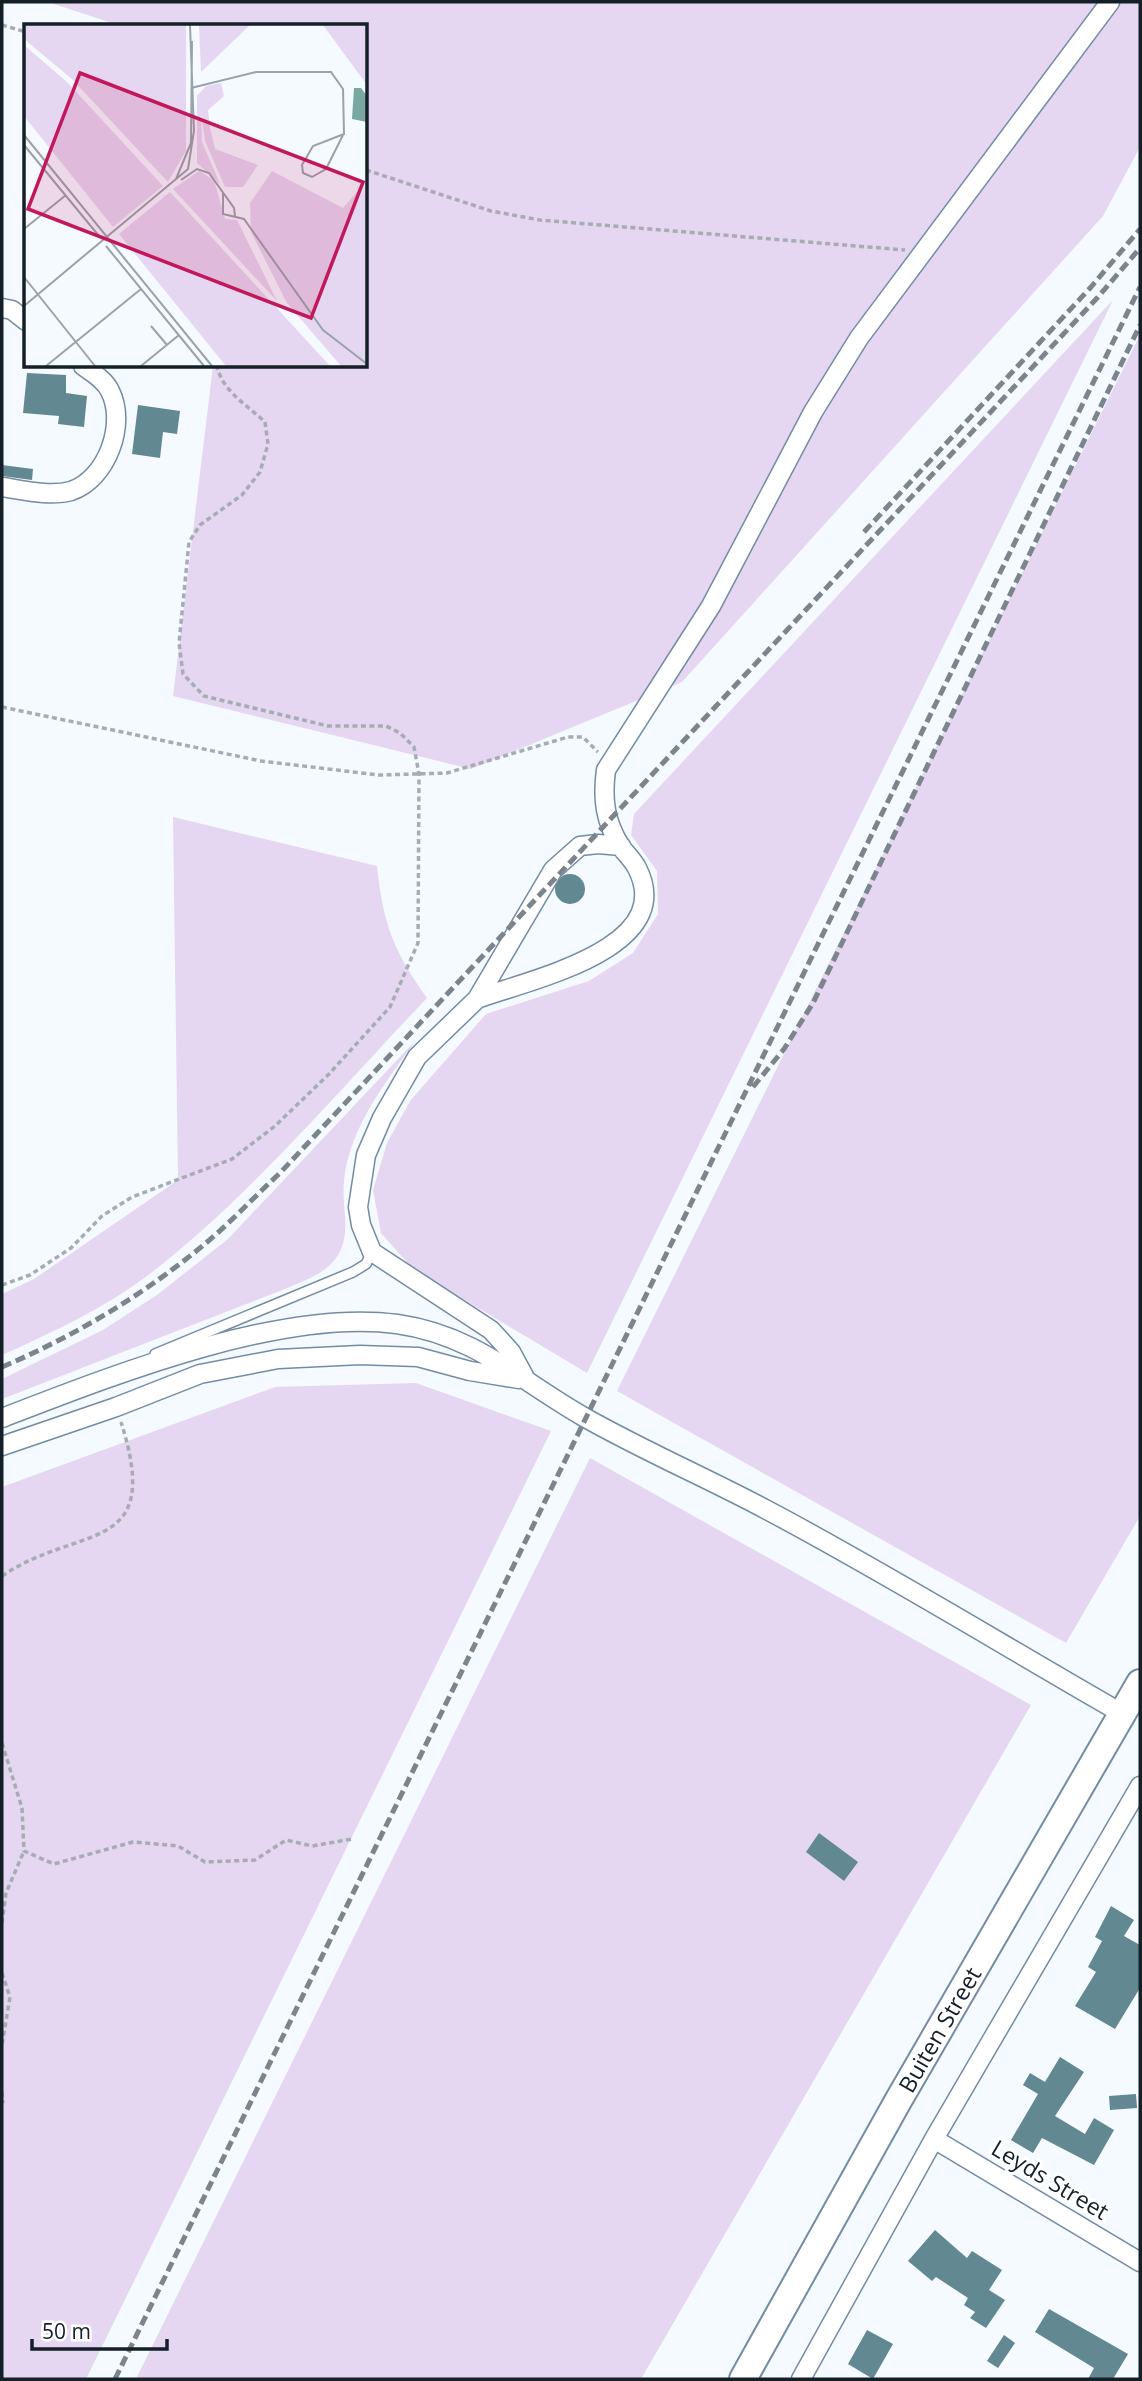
<svg xmlns="http://www.w3.org/2000/svg" width="1142" height="2381" font-family="'Open Sans',sans-serif">
<rect width="100%" height="100%" fill="#f4faff"/>
<path fill="#e5d6f1" d="M48,2H1140V147L1103,216L682,682L471,769L173,696L213,366H366V26H121Z
M1113,300L587,1373L413,1269L381,1233L373,1190L387,1143L410,1101L486,1014L589,981L633,953L658,914L657,871L631,835L634,814Z
M1140,335V1516L1066,1643L617,1391Z
M173,817L377,866C383,924 393,950 427,998C339,1090 248,1199 147,1276C103,1309 51,1333 2,1355V1294L34,1279L178,1180Z
M417,1039C387,1080 349,1128 344,1181C341,1205 352,1232 338,1255C328,1272 308,1279 290,1287L2,1399V1379L103,1330L157,1295L228,1239Z
M416,1383L551,1431L86,2379H2V1487L275,1387Z
M590,1458L1031,1705L641,2379H136Z"/>
<path fill="#628891" d="M27,373L66,375V393L87,396L84,427L58,424L59,416L23,413Z
M138,405L180,411L177,434L163,432L160,458L132,454Z
M2,465L33,469L32,480L2,476Z
M555 889a15 15 0 1 1 30 0a15 15 0 1 1-30 0Z
M819,1833L858,1862L844,1881L806,1852Z
M1111,1906L1134,1920L1124,1936L1140,1945V1988L1115,2029L1075,2006L1096,1972L1088,1967L1102,1941L1095,1937Z
M1060,2057L1084,2072L1055,2116L1085,2134L1094,2118L1114,2130L1094,2165L1042,2138L1033,2153L1011,2140L1038,2094L1023,2085L1030,2073L1045,2082Z
M1136,2094L1137,2108L1110,2110L1109,2096Z
M935,2230L967,2258L972,2251L1002,2270L989,2290L1005,2300L986,2328L970,2318L975,2312L964,2305L968,2298L936,2277L932,2281L908,2261Z
M1049,2309L1128,2354L1113,2379H1088L1094,2368L1035,2332Z
M867,2330L893,2344L873,2379L848,2364Z
M1004,2335L1015,2343L998,2368L987,2361Z"/>
<g fill="none" stroke-linecap="round" stroke-linejoin="round">
<g stroke="#738ca3" stroke-width="12">
<path id="lane" d="M155,1354L353,1272L366,1264L372,1252"/>
</g>
<g stroke="#738ca3" stroke-width="21">
<path id="street" d="M2,308L12,310L26,321
M2,487C23,490 50,497 71,491C107,479 127,424 110,391C105,380 93,373 83,366
M477,999C528,980 679,949 637,868C633,860 626,854 621,847C605,822 602,799 606,770L711,606L813,412L859,338L1110,2
M524,1376L511,1352L491,1330L372,1252L361,1225L358,1207L366,1155L382,1118L417,1057L477,999L553,870L580,846L598,844L621,846
M2,1418C111,1376 281,1308 397,1324C475,1335 519,1380 584,1417C644,1451 707,1478 767,1510C888,1574 1004,1646 1123,1714
M2,1446L116,1407L200,1374L278,1359L360,1355L418,1357L470,1371L519,1379
M934,2139L1140,2262
M801,2379L934,2139L1140,1786"/>
</g>
<g stroke="#738ca3" stroke-width="30">
<path id="secondary" d="M743,2379L898,2101L1140,1683"/>
</g>
<path stroke="#a5adb3" stroke-width="3.5" stroke-dasharray="5 3.5" stroke-linecap="butt" d="M2,25L26,32
M366,170L491,211L540,220L905,250
M2,707L261,761L379,775L447,773L568,737H583L598,752
M2,1285L30,1275L71,1248L102,1216L132,1197L232,1159L275,1126L329,1074L390,1007L418,943L419,774L414,747L400,733L386,726H328L204,696L183,674L179,643L189,542L200,525L242,495L260,472L268,444L265,422C247,405 222,391 217,366
M2,1576C80,1523 164,1557 121,1422
M2,1743L22,1808L24,1851L54,1864L133,1842L178,1846L205,1862L255,1860L286,1840L312,1846L352,1839
M2,1923L6,1893L24,1851
M2,1973L10,1997L2,2045
M2,2092L3,2103"/>
<use href="#lane" stroke="#fff" stroke-width="9"/>
<use href="#street" stroke="#fff" stroke-width="18"/>
<use href="#secondary" stroke="#fff" stroke-width="26"/>
<path stroke="#7c848c" stroke-width="5" stroke-dasharray="10 5" stroke-linecap="butt" d="M864,532L1091,287L1140,229
M753,1087L784,1049L813,1003L1140,325
M2,1367C75,1336 145,1294 206,1243C232,1221 255,1196 280,1173L1098,297L1140,248
M115,2379L1140,287"/>
</g>
<g text-anchor="middle" stroke-width="7" stroke-linejoin="round" paint-order="stroke">
<g font-size="23" fill="#151f28" stroke="#fff">
<text transform="translate(940 2030) rotate(-60)" y="8">Buiten Street</text>
<text transform="translate(1050 2180) rotate(31)" y="8">Leyds Street</text>
</g>
</g>
<g transform="translate(24 24)">
<rect width="343" height="343" fill="#f4faff"/>
<path d="M0,1H162V127L144,158L48,55L0,15ZM175,1H226L177,48ZM299,1H343V61ZM0,21L43,58L139,162L89,203L0,92ZM197,59L200,72L184,86L186,104L191,125L234,141L219,163H201L181,117L177,89L178,118L196,160L173,139V72L182,62ZM175,147L190,156L201,195L213,196L253,277L149,165ZM248,147L319,184L343,156V342H317L263,279L227,208L226,179ZM146,168L306,342H202L95,210Z" fill="#e5d6f1"/>
<path d="M330,64H337L343,72V98L328,95Z" fill="#78a89e"/>
<path fill="none" stroke="#9ba2a9" stroke-width="2" d="M167,64L232,48H307L319,65L320,110L289,122L278,141L279,149L288,153L302,145L319,111M0,111L188,342M0,121L75,212M152,155L167,119L168,17M157,156L173,145L185,149L210,184L211,192M199,169V190L220,195L299,306L343,340M0,205L42,171M82,222L180,342M0,253L71,342M0,282L164,145L170,107L166,1M127,302L143,321M22,342L117,265M117,342L155,311"/>
<path fill="#c2185b" fill-opacity="0.15" stroke="#c2185b" stroke-width="3.5" d="M56,49L339,158L287,294L4,185Z"/>
<rect width="343" height="343" fill="none" stroke="#151f28" stroke-width="3.5"/>
</g>
<rect width="1142" height="2381" fill="none" stroke="#151f28" stroke-width="7"/>
<path d="M32 2339v10h135v-10" fill="none" stroke="#151f28" stroke-width="3.5"/>
<text x="42" y="2339" font-size="21" fill="#151f28" stroke="#ffffff" stroke-width="5" paint-order="stroke">50 m</text>
</svg>
